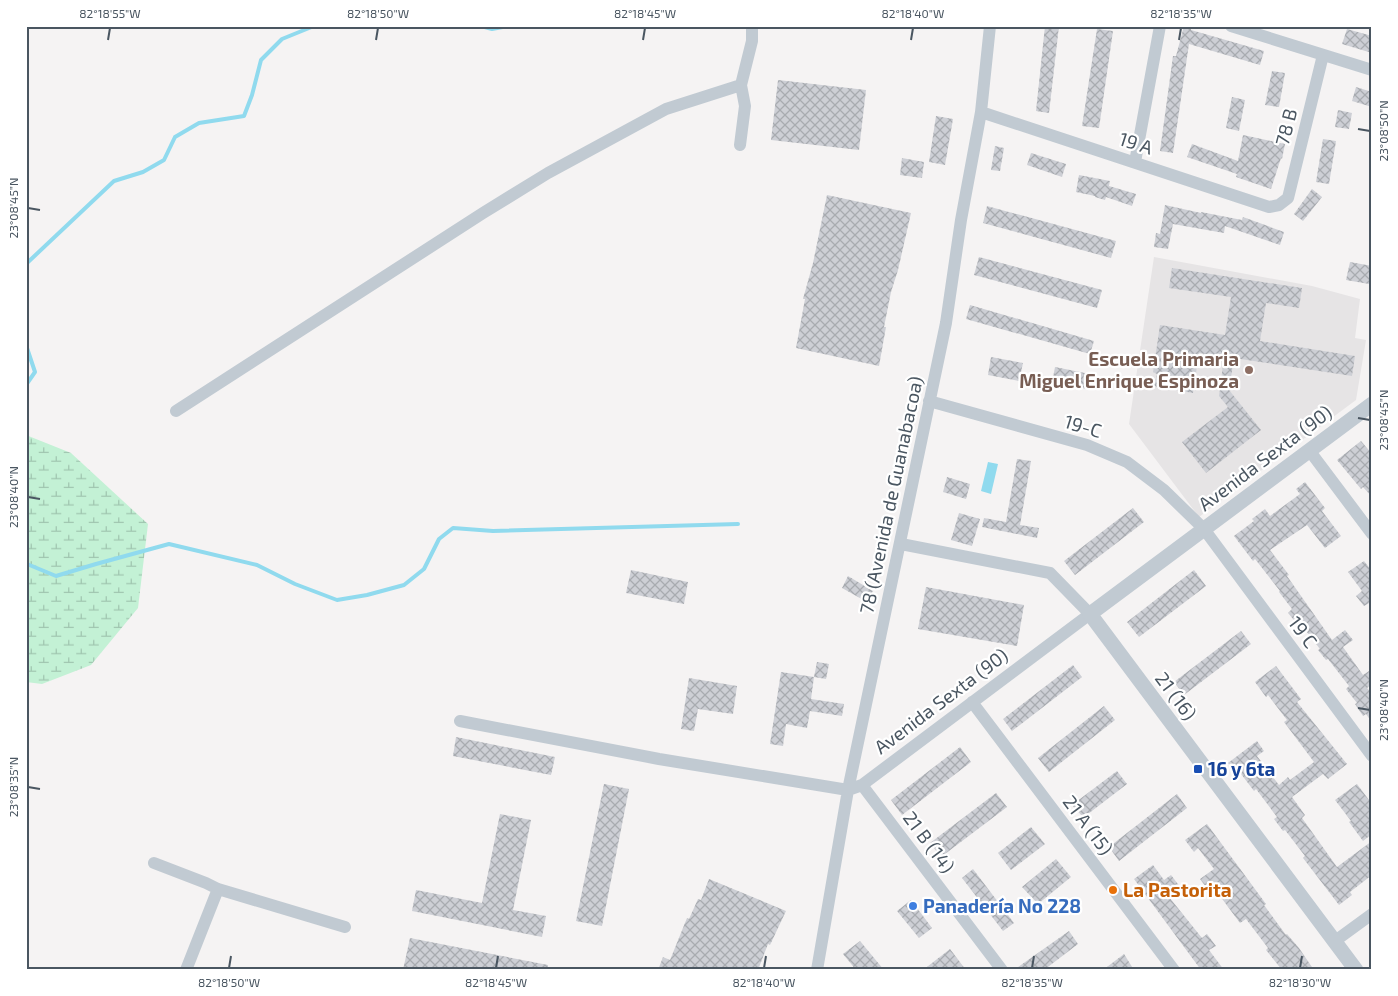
<svg xmlns="http://www.w3.org/2000/svg" width="1398" height="996" font-family="'Exo 2',sans-serif">
<defs>
<pattern id="wetland-marsh" width="20" height="14" patternUnits="userSpaceOnUse" patternTransform="scale(1.25)"><rect width="20" height="14" fill="#c3f1d5"/><path d="M1 5h8M5 5V1M11 12h8M15 12V8" fill="none" stroke="#a0c6b0"/></pattern>
<pattern id="building-cross-hatch" width="8" height="8" patternUnits="userSpaceOnUse" patternTransform="scale(1.25)"><rect width="8" height="8" fill="#cdcfd5"/><path d="M0 0l8 8M0 8l8-8" fill="none" stroke="#a8abb0"/></pattern>
</defs>
<rect width="100%" height="100%" fill="#f5f3f3"/>
<path fill="#e6e4e5" d="M1154,257L1312,286L1360,299L1355,338L1366,340L1356,400L1199,517L1129,424Z"/>
<path fill="url(#wetland-marsh)" d="M26,435L71,453L148,524L138,608L91,665L42,684L26,682Z"/>
<path fill="#90daee" d="M988,462L998,464L991,494L981,491Z"/>
<g fill="none" stroke-linecap="round" stroke-linejoin="round">
<path stroke="#90daee" stroke-width="4" d="M481,26L492,29L508,26
M26,264L114,181L143,172L164,160L175,137L199,123L244,116L252,95L261,60L282,39L314,26
M26,345L35,372L26,385
M27,564L56,576L96,564L169,544L257,565L295,584L337,600L367,595L404,585L424,569L439,539L453,528L493,531L738,524"/>
</g>
<path fill="url(#building-cross-hatch)" d="M1045,26H1059L1049,113L1036,111Z
M1184,26H1191V30L1264,51L1260,65L1189,44L1173,153L1160,151L1173,56H1176Z
M1097,29L1113,31L1099,128L1082,126Z
M1347,29L1372,36V53L1342,44Z
M1272,71L1285,73L1279,107L1265,105Z
M778,80L866,90L859,150L771,140Z
M1356,87L1372,92V107L1352,101Z
M1232,97L1245,100L1239,131L1226,128Z
M1338,110L1352,113L1349,129L1335,127Z
M936,116L953,119L945,165L929,162Z
M1243,135L1285,144L1282,159L1281,158L1271,189L1236,177L1237,174L1187,157L1192,144L1238,161Z
M1323,139L1336,141L1329,184L1316,182Z
M995,146L1004,148L1000,171L991,170Z
M1031,153L1066,164L1062,177L1027,165Z
M902,158L924,162L922,178L900,175Z
M1079,175L1110,181L1109,186L1136,194L1132,206L1106,197L1105,200L1095,197V196L1076,192Z
M1312,189L1322,197L1303,221L1294,214Z
M827,195L911,213L898,270L891,292L884,327H886L879,366L796,348L805,299H803L813,263Z
M1165,205L1201,213V212L1242,220L1243,217L1284,232L1280,245L1225,226L1224,233L1173,224L1168,249L1154,247L1156,233L1160,234Z
M987,206L1116,241L1111,258L983,223Z
M979,257L1102,290L1097,308L974,275Z
M1350,262L1372,266L1369,284L1346,280Z
M1172,268L1302,288L1299,308L1266,303L1260,341L1355,356L1352,376L1234,358L1229,390L1261,430L1206,473L1182,442L1228,407L1219,396L1224,357L1199,353L1193,393L1154,386L1157,374L1153,372L1160,325L1225,335L1231,297L1169,288Z
M970,305L1094,341L1090,354L966,319Z
M991,357L1023,363L1019,381L988,375Z
M1055,367L1090,374L1087,389L1052,383Z
M1361,441L1372,454V497L1363,487L1361,489L1337,460Z
M1017,459L1031,461L1020,525L1039,528L1037,538L982,527L984,518L1006,522Z
M947,477L970,484L966,499L943,492Z
M1305,482L1325,508L1322,511L1341,536L1325,548L1307,525L1270,550L1289,575L1287,576L1332,640L1345,630L1353,640L1343,647L1363,675L1372,669V684L1367,688L1372,694V722L1366,714L1363,716L1355,704L1357,703L1346,689L1349,686L1328,659L1326,660L1318,650L1320,649L1300,623L1298,625L1288,613L1292,609L1279,592L1280,591L1255,559L1253,561L1234,536L1254,521L1252,519L1265,509L1270,516L1300,494L1296,489Z
M1133,508L1144,522L1075,575L1064,561Z
M959,513L980,519L972,546L951,540Z
M1364,561L1372,571V603L1371,602L1364,606L1356,596L1362,591L1348,572Z
M631,570L688,582L684,604L626,593Z
M1194,570L1206,586L1139,637L1127,622Z
M848,576L873,591L867,602L842,588Z
M926,587L1024,605L1017,646L918,629Z
M1241,631L1251,644L1184,695L1174,682Z
M817,662L829,664L826,679L814,677Z
M1073,665L1082,677L1012,731L1003,719Z
M1276,666L1301,699L1297,702L1347,764L1328,779L1323,774L1292,797L1305,815L1302,818L1337,867L1372,841V875L1350,892L1352,895L1339,905L1303,858L1305,856L1285,830L1283,831L1274,819L1277,817L1256,789L1254,791L1238,770L1235,772L1228,763L1257,741L1264,751L1257,756L1279,785L1288,777L1290,780L1314,762L1284,722L1287,720L1268,695L1266,697L1255,682Z
M781,672L814,677L811,699L844,704L842,716L810,711L807,728L786,724L783,746L770,744Z
M689,678L737,686L733,714L698,709L694,731L681,729Z
M1104,706L1115,720L1049,772L1038,758Z
M456,737L555,757L551,775L453,756Z
M960,747L971,762L902,815L891,800Z
M1117,771L1127,784L1088,814L1086,813L1082,816L1072,805Z
M604,784L629,789L602,926L576,921Z
M1357,784L1372,804V834L1363,841L1349,822L1351,821L1335,800Z
M996,793L1007,807L941,857L930,843Z
M1177,794L1187,808L1119,861L1109,847Z
M500,814L531,820L513,910L546,916L542,937L412,911L416,890L482,903Z
M1207,824L1266,904L1264,905L1286,935L1287,934L1299,948L1314,970H1282L1266,950L1268,948L1246,919L1240,923L1217,892L1212,895L1200,879L1214,869L1198,848L1194,852L1185,840Z
M1031,827L1045,844L1011,870L998,853Z
M1056,859L1071,877L1038,904L1022,887Z
M1153,865L1164,880L1171,875L1181,888L1169,897L1202,938L1207,934L1216,946L1209,950L1224,970H1201L1145,894L1134,879Z
M973,869L1014,923L1003,931L962,878Z
M709,879L786,911L770,945L768,944L758,970H658L663,957L670,960L687,918L689,919L698,899L701,900Z
M911,900L932,928L919,938L897,911Z
M1069,931L1078,944L1044,970H1014Z
M410,938L548,965V970H403Z
M860,941L884,970H856L843,954Z
M950,949L966,970H923Z
M1124,954L1134,970H1103Z"/>
<g fill="none" stroke-linecap="round" stroke-linejoin="round">
<path stroke="#c1cad2" stroke-width="12" d="M1231,26L1372,70
M981,112L1269,207L1279,205L1288,198L1323,55
M740,145L745,106L741,85L752,41V26
M1135,162L1160,26
M929,401L1087,445L1127,462L1164,490L1204,529L1372,756
M176,411L483,213L548,173L666,109L741,85
M1309,450L1372,534
M972,702L1174,970
M460,721L659,759L848,790L862,785L1090,614L1050,573L901,544
M862,785L1002,970
M154,863L206,883L218,889L345,927
M1335,941L1372,914
M186,970L218,889
M817,970L848,790L946,323L961,220L981,112L990,26"/>
<path stroke="#c1cad2" stroke-width="15" d="M1356,970L1090,614L1372,404"/>
</g>
<path fill="none" stroke="#4a5661" stroke-width="2" d="M108,40L110,28M376,40L378,28M643,40L645,28M911,40L913,28M1179,40L1181,28M1358,129L1370,131M28,208L40,210M1358,418L1370,420M28,497L40,499M1358,708L1370,710M28,787L40,789M229,968L231,956M496,968L498,956M764,968L766,956M1032,968L1034,956M1300,968L1302,956"/>
<circle fill="#8d6e63" stroke="#fff" stroke-width="2" cx="1249" cy="370" r="5"/>
<rect fill="#1a4fb4" stroke="#fff" stroke-width="2" x="1193" y="764" width="10" height="10" rx="2.5"/>
<circle fill="#e8710a" stroke="#fff" stroke-width="2" cx="1113" cy="890" r="5"/>
<circle fill="#3f7fe0" stroke="#fff" stroke-width="2" cx="913" cy="906" r="5"/>
<g text-anchor="middle" stroke-width="4.5" stroke-linejoin="round" paint-order="stroke">
<g font-size="19" fill="#4a5661" stroke="#fff">
<text transform="translate(1286 127) rotate(-76)" y="7">78 B</text>
<text transform="translate(1136 143) rotate(18)" y="7">19 A</text>
<text transform="translate(1083 426) rotate(17)" y="7">19-C</text>
<text transform="translate(1265 458) rotate(-37)" y="7">Avenida Sexta (90)</text>
<text transform="translate(891 495) rotate(-78)" y="7">78 (Avenida de Guanabacoa)</text>
<text transform="translate(1303 632) rotate(53)" y="7">19 C</text>
<text transform="translate(1176 696) rotate(53)" y="7">21 (16)</text>
<text transform="translate(941 701) rotate(-37)" y="7">Avenida Sexta (90)</text>
<text transform="translate(1088 825) rotate(53)" y="7">21 A (15)</text>
<text transform="translate(929 842) rotate(53)" y="7">21 B (14)</text>
</g>
<g font-size="19" font-weight="bold" fill="#785e54" stroke="#fff" text-anchor="end">
<text x="1239" y="366">Escuela Primaria<tspan x="1239" dy="22">Miguel Enrique Espinoza</tspan></text>
</g>
<g font-size="19" font-weight="bold" fill="#164399" stroke="#fff" text-anchor="start">
<text x="1208" y="776">16 y 6ta</text>
</g>
<g font-size="19" font-weight="bold" fill="#c56008" stroke="#fff" text-anchor="start">
<text x="1123" y="897">La Pastorita</text>
</g>
<g font-size="19" font-weight="bold" fill="#366cbe" stroke="#fff" text-anchor="start">
<text x="923" y="913">Panadería No 228</text>
</g>
</g>
<rect width="1398" height="996" fill="none" stroke="#ffffff" stroke-width="55"/>
<rect x="28" y="28" width="1342" height="940" fill="none" stroke="#4a5661" stroke-width="2"/>
<g font-size="12" text-anchor="middle" fill="#4a5661">
<text x="110" y="18">82°18'55"W</text>
<text x="378" y="18">82°18'50"W</text>
<text x="645" y="18">82°18'45"W</text>
<text x="913" y="18">82°18'40"W</text>
<text x="1181" y="18">82°18'35"W</text>
<text transform="translate(1384 131) rotate(-90)" y="4">23°08'50"N</text>
<text transform="translate(14 208) rotate(-90)" y="4">23°08'45"N</text>
<text transform="translate(1384 420) rotate(-90)" y="4">23°08'45"N</text>
<text transform="translate(14 497) rotate(-90)" y="4">23°08'40"N</text>
<text transform="translate(1384 710) rotate(-90)" y="4">23°08'40"N</text>
<text transform="translate(14 787) rotate(-90)" y="4">23°08'35"N</text>
<text x="229" y="987">82°18'50"W</text>
<text x="496" y="987">82°18'45"W</text>
<text x="764" y="987">82°18'40"W</text>
<text x="1032" y="987">82°18'35"W</text>
<text x="1300" y="987">82°18'30"W</text>
</g>
</svg>
